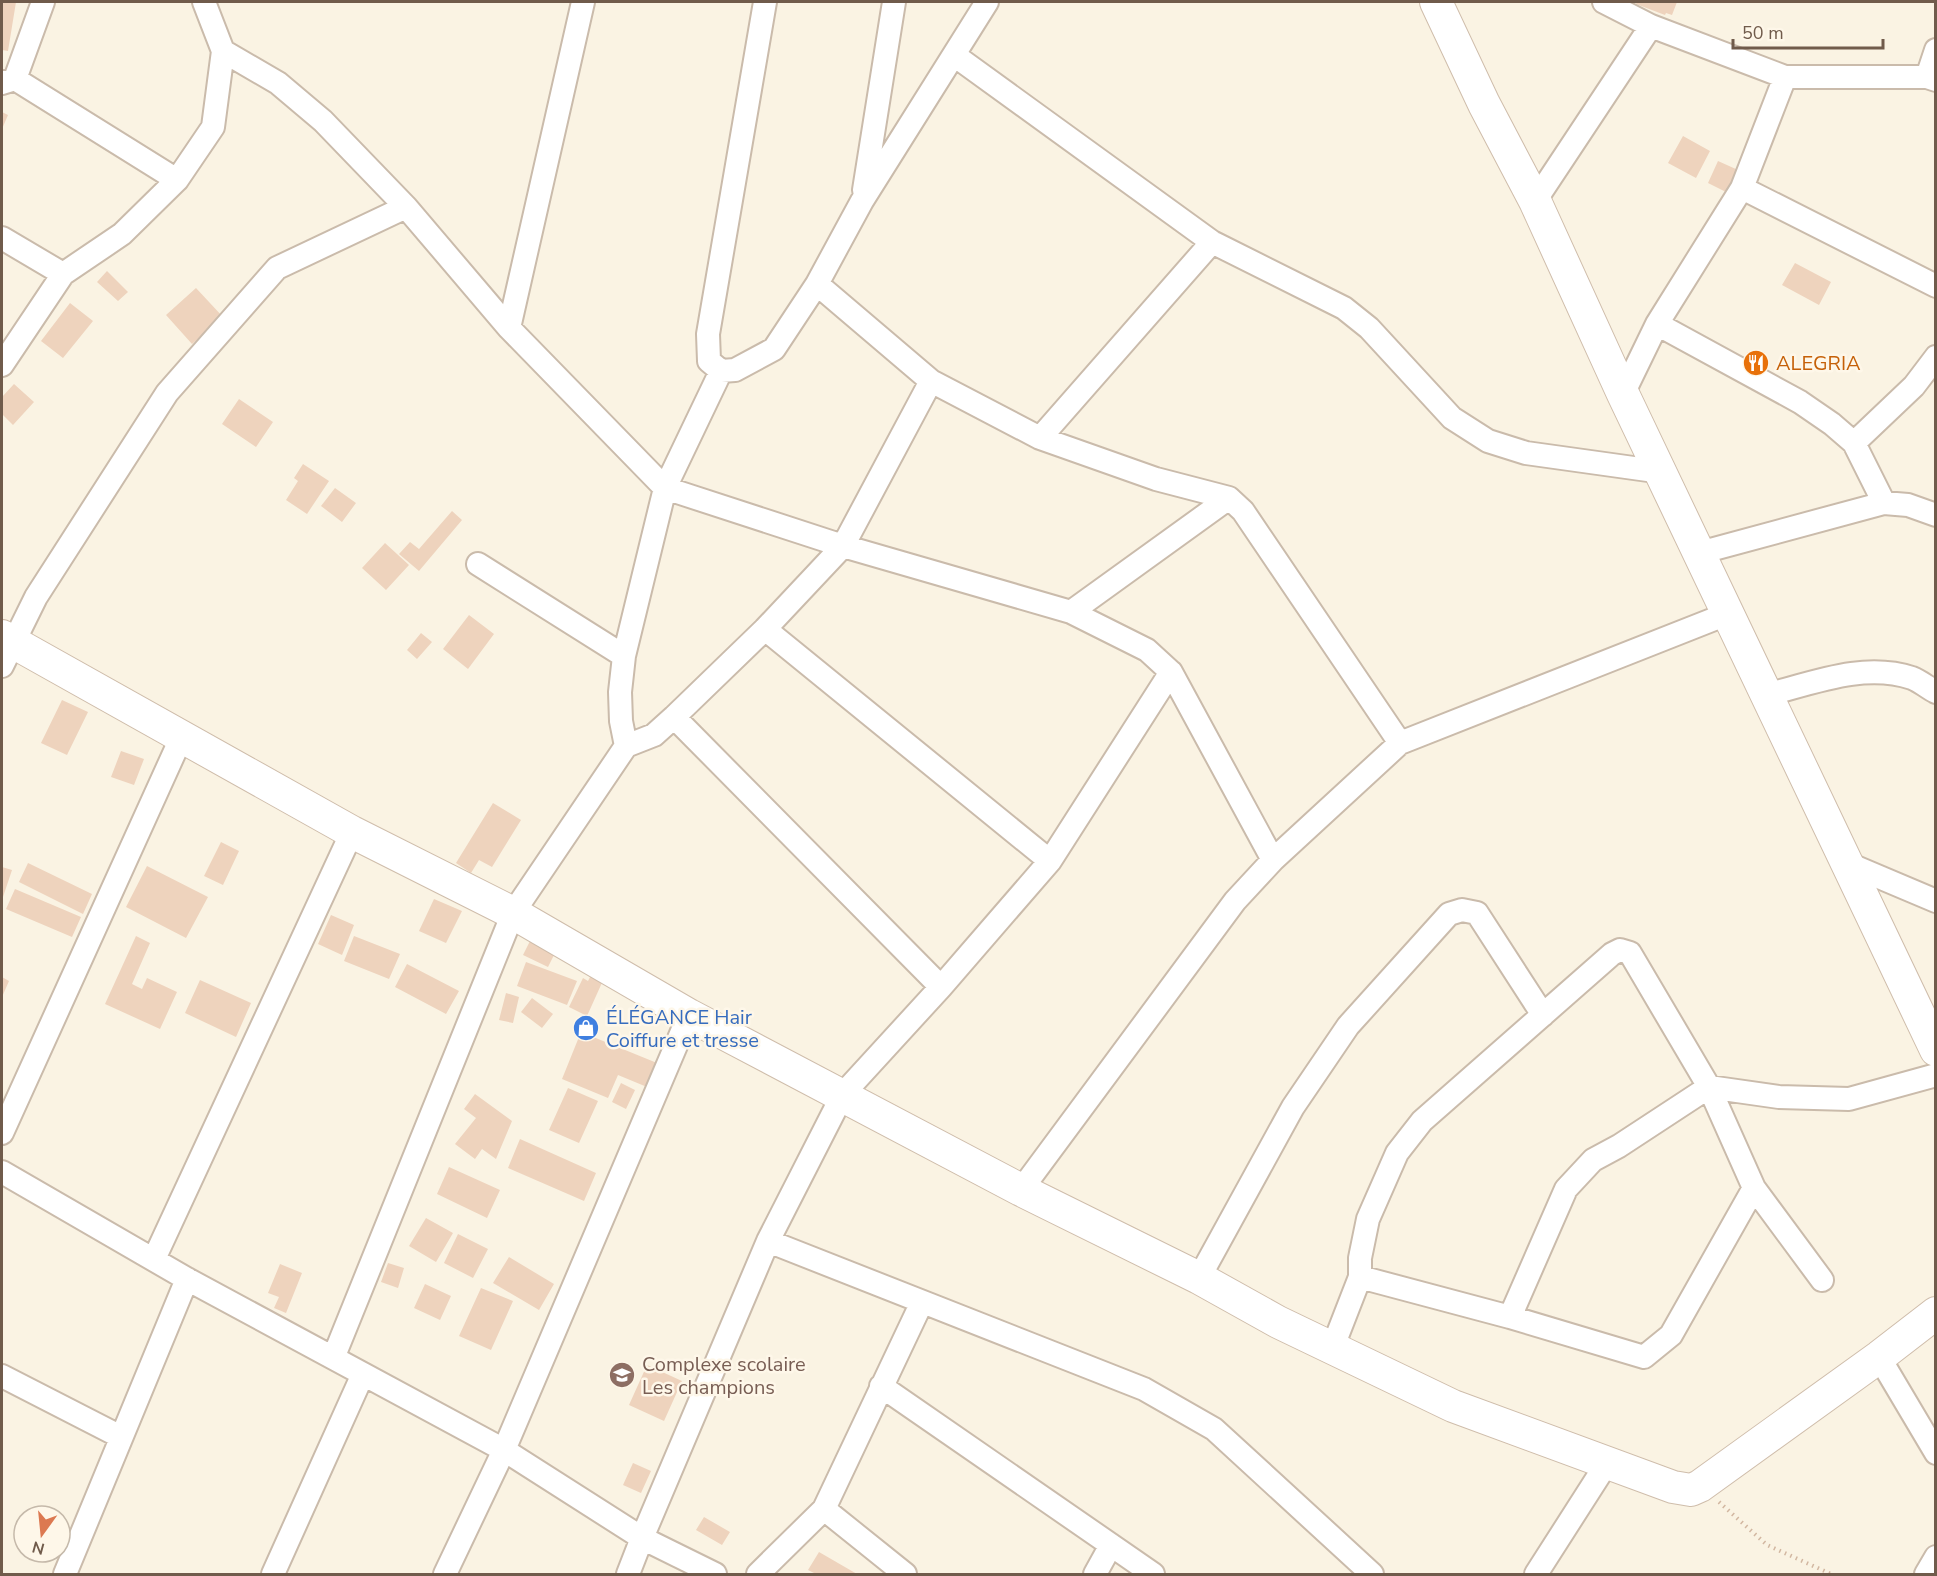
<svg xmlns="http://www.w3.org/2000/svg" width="1937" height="1576" font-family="'Nunito Sans',sans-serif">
<rect width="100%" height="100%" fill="#faf3e3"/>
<path fill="#eed3bd" d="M2,2H16L8,51L2,50Z
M1637,2H1677L1672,15L1666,13L1665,15L1636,4Z
M2,112L8,115L2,129Z
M1683,136L1710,151L1696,178L1668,163Z
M1718,161L1738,170L1728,193L1708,183Z
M1795,263L1831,282L1819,305L1782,285Z
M107,271L128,292L118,301L97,282Z
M196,288L223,317L192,344L166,315Z
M70,303L93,321L63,358L41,341Z
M14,384L34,402L13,425L2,414V397Z
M239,399L273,422L256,447L222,424Z
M303,464L329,481L307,514L286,500L298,481L294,478Z
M335,488L356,503L342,522L321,506Z
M452,511L462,520L419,571L399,554L410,542L419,549Z
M385,543L409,565L386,590L362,568Z
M469,615L494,634L468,669L443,649Z
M421,633L432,642L417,659L407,650Z
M62,700L88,712L67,755L41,743Z
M121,751L144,759L134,785L111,777Z
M493,803L521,820L492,867L479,860L471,873L456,863Z
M221,842L239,851L223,885L204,876Z
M28,863L92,894L83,914L19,882Z
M147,866L208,897L186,938L126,907Z
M2,867L12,870L2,900Z
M15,889L81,917L72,937L6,909Z
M434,899L462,911L446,943L419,931Z
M331,915L354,925L342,955L318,944Z
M533,935L558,947L548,967L523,955Z
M136,936L150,943L132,984L142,989L147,978L177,992L160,1029L105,1004Z
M354,936L400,954L389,979L344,961Z
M526,962L577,981L567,1005L517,986Z
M407,964L459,991L446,1014L395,987Z
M593,971L605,976L587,1016L569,1007L583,978L588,981Z
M2,977L9,981L2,997Z
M200,980L251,1003L236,1037L185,1013Z
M506,993L519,997L513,1023L499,1020Z
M532,998L553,1014L542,1028L521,1012Z
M581,1032L657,1063L647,1087L618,1075L608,1098L562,1079Z
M621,1083L635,1090L626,1109L612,1102Z
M568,1088L598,1101L579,1143L549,1130Z
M475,1094L512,1121L496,1159L482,1149L475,1159L455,1144L476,1118L464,1109Z
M520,1139L596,1173L584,1201L508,1168Z
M449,1167L500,1190L487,1218L437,1194Z
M426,1218L453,1233L436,1262L409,1246Z
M458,1234L488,1249L473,1278L444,1263Z
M509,1257L554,1284L539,1310L493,1283Z
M388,1263L404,1268L398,1288L381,1282Z
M280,1264L302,1273L286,1313L274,1308L279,1297L268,1293Z
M425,1284L451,1296L440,1320L414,1308Z
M481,1288L513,1301L491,1350L459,1336Z
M647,1365L682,1381L664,1421L629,1405Z
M633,1463L651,1471L641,1493L623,1485Z
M704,1517L730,1532L722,1545L696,1530Z
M819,1552L857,1574H816L808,1570Z"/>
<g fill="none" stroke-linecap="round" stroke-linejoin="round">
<g stroke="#cabbab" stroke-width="26">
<path id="street" d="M204,2L223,51L278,83L323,121L406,207L509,328L665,488L843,546L1071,612L1147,650L1171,672L1273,860
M765,2L708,334L709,361L721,371L735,370L774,349L817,284L862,201L987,2
M1604,2L1651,26L1785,77H1927L1936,80
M954,55L1212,242L1344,308L1369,328L1452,418L1488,441L1526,453L1662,472
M1927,77L1936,50
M15,79L43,2
M2,83L15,79L177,180
M1742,188L1936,286
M864,190L894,2
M1535,201L1651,26
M2,238L63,274
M817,284L931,381L1040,438L1156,479L1229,498L1243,511L1400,743
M1657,324L1800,402L1832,424L1854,443L1884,503
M509,328L583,2
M2,365L63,274L122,234L177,180L213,127L223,51
M1623,394L1657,324L1742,188L1785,77
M1040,438L1212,242
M1854,443L1914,386L1936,357
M1699,553L1884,503L1908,505L1936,515
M478,564L624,656
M1071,612L1229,498
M765,629L1050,861
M2,666L36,597L167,393L277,268L406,207
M1766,695C1813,683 1864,662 1912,678C1920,681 1928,688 1936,692
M674,717L941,987
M626,746L654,735L674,717L765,629L843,546L931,381
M1846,863L1936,901
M2,1133L182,736
M2,1172L187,1279L504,1450L642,1538L715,1574
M1021,1190L1235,901L1273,860L1400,743L1727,614
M768,1241L1144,1389L1214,1429L1372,1574
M154,1259L352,832
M1360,1277L1510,1317L1644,1357L1671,1335L1754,1188
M1199,1278L1293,1107L1348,1026L1449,914L1462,910L1477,913L1543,1015
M1510,1317L1566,1189L1593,1160L1619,1146L1709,1087L1779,1097L1849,1099L1936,1075
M1332,1349L1360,1277V1258L1368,1219L1397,1153L1422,1121L1612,954L1620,950L1630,953L1709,1087L1754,1188L1822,1280
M334,1356L513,913L626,746L621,721L620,692L624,656L665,488L721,371
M1879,1357L1936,1453
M2,1376L121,1437
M881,1386L1153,1574
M824,1509L905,1574
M65,1574L187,1279
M273,1574L363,1374
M445,1574L504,1450L689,1015
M628,1574L642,1538L768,1241L843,1094L941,987L1050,861L1171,672
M758,1574L824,1509L922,1302
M1095,1574L1111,1545
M1536,1574L1607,1463
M1926,1574L1936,1557"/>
</g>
<g stroke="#cfbdab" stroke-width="34">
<path id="secondary" d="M1436,2L1484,104L1535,201L1623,394L1936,1050
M2,636L352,832L513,913L689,1015L1021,1190L1199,1278L1278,1322L1453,1406L1673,1487L1691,1490L1700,1486L1879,1357L1936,1313"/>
</g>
<path stroke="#d2b7a1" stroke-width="4" stroke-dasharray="1.5 4.5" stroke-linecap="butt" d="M1719,1502L1767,1545L1831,1574"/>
<use href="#street" stroke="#fff" stroke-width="22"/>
<use href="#secondary" stroke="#fff" stroke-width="32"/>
</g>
<defs>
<g id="restaurant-disc" transform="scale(1.35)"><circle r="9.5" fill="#e8710a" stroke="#fef7e9"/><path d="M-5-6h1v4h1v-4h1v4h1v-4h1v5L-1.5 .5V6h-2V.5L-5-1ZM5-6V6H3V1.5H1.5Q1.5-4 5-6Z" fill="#fff"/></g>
<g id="shop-disc" transform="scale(1.35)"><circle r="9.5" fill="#3f7fe0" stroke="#fef7e9"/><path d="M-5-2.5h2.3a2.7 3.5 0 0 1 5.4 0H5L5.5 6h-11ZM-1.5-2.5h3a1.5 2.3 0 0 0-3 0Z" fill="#fff"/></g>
<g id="school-disc" transform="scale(1.35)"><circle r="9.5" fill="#8d6e63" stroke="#fef7e9"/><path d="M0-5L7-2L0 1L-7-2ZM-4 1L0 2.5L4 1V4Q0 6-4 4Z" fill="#fff"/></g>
</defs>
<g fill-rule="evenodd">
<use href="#restaurant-disc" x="1756" y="363"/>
<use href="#shop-disc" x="586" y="1028"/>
<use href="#school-disc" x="622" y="1375"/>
</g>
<g text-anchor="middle" stroke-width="5" stroke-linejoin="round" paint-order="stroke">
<g font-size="20" fill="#c56008" stroke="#fef7e9" text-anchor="start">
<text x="1776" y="370">ALEGRIA</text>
</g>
<g font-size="20" fill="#366cbe" stroke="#fef7e9" text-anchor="start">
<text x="606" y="1024">ÉLÉGANCE Hair<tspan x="606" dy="23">Coiffure et tresse</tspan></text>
</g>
<g font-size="20" fill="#785e54" stroke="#fef7e9" text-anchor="start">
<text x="642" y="1371">Complexe scolaire<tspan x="642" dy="23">Les champions</tspan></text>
</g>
</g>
<rect width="1937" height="1576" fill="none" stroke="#705b4b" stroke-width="6"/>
<g transform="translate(42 1534) rotate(195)"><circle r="28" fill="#fef7e9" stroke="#c5b9aa" stroke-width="1.5"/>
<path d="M0-4.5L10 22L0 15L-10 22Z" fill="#dc7951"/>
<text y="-9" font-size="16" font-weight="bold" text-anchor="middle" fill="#705b4b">N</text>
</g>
<path d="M1733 39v9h150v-9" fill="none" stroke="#705b4b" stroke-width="3"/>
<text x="1742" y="39" font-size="18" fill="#705b4b" stroke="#fef7e9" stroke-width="4.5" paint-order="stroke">50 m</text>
</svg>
